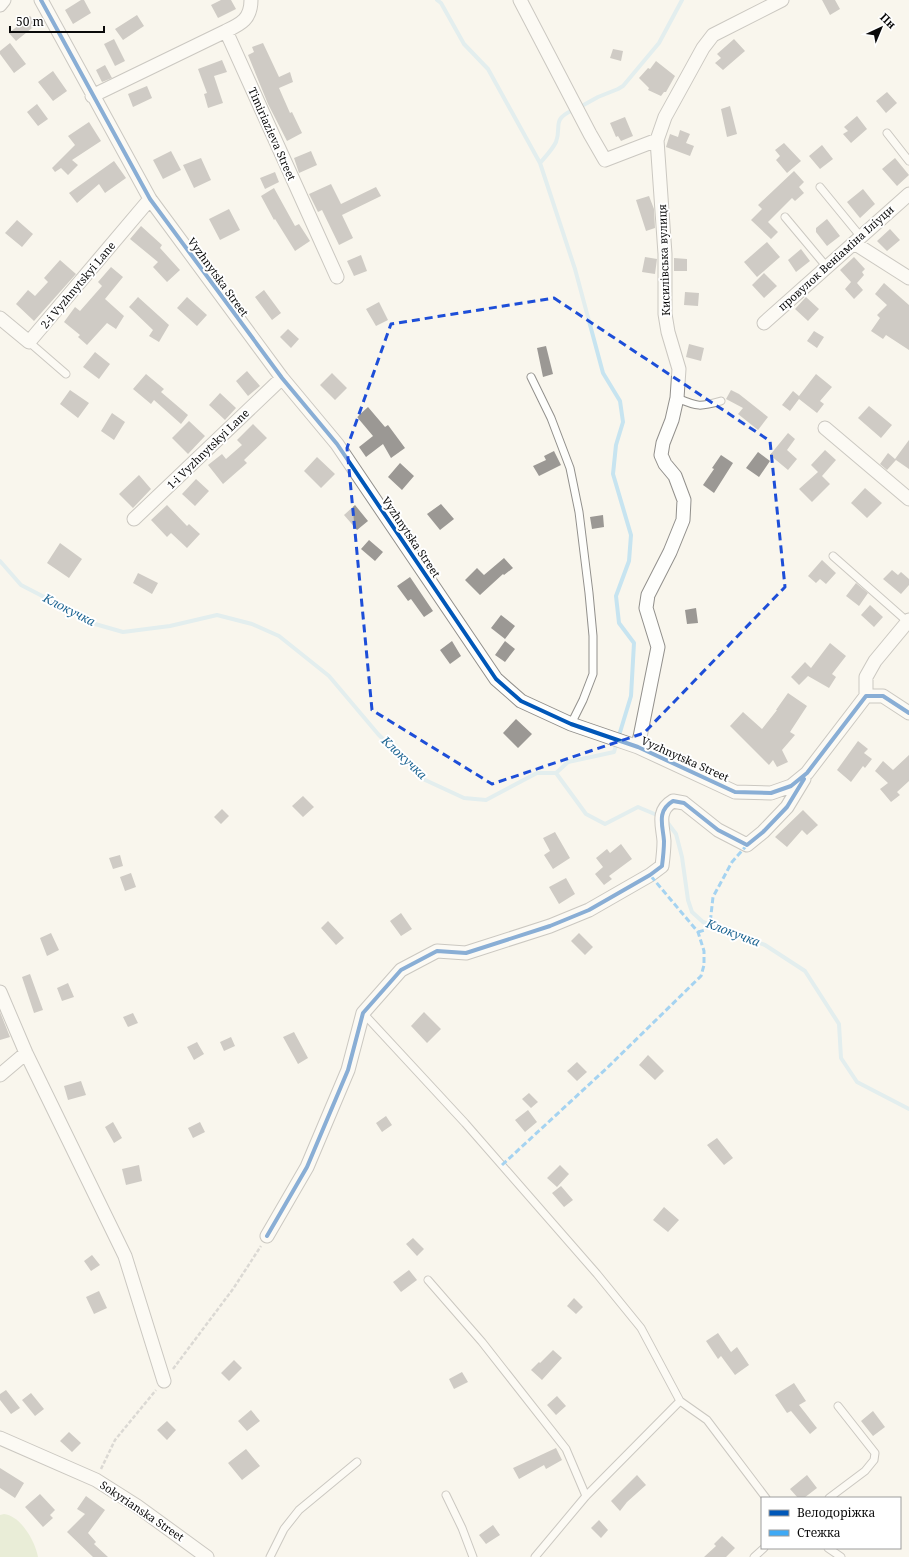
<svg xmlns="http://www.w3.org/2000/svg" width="909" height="1557" font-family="'Noto Serif',serif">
<rect width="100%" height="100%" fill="#f9f6ed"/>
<path fill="#d4e3bd" d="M4,1514C21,1516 35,1541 38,1557H0V1515Z"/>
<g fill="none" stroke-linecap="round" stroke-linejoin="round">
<path stroke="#c7e4f0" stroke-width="4" d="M437,0L441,3L464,44L488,69L540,163L575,269L603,373L620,401L623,422L616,445L613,474L631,535L629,561L616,596L619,623L634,643L631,696L614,752L568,762L556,773
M580,107L598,97L618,89L623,86L659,43L682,0
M540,163C546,156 552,150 556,142C562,126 551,120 573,110
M0,561L21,585L50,600L88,622L123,632L170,626L217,615L252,624L279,636L329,676L378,734L423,779L464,798L486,800L537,773H556L586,814L605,824L638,807L664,818L676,834L682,857L688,900L692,912L703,922L765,945L805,971L839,1024L841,1058L857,1082L909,1109"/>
</g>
<path fill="#9b9894" d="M81,0H84L91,13L73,24L65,10Z
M221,0H231L236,9L218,18L211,5Z
M822,0H835L840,9L830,15Z
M137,15L144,26L123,40L115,29Z
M30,16L37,24L16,41L9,33Z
M114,39L125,61L115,66L104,44Z
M734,39L745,51L723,70L715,63L721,58L717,54Z
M10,43L26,64L14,73L0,54V51Z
M263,43L279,77L290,72L293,82L279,88L290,113L292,112L302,133L287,141L268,104L248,55L254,52L252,47Z
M613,49L623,51L621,61L610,58Z
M222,60L227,72L214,76L223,103L208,108L204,94L207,93L198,69Z
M656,61L675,76L666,92H664L661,96L648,90L649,88L639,78L648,68L650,69Z
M105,65L112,78L102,82L96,70Z
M53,71L67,91L53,101L38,82Z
M147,86L152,98L133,107L128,94Z
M887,92L897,103L886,113L876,101Z
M37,104L48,119L38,126L27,112Z
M730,106L737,134L727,137L721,109Z
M857,116L867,129L851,143L843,134L848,131L844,127Z
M625,117L633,136L621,141L618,136L616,137L610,123Z
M89,122L101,141L72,160L78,165L68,175L61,168L55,172L52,168L75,145L68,136Z
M680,130L690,134L686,143L694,146L690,156L666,147L670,134L678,137Z
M784,143L801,161L787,173L776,160L780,156L775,150Z
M822,145L833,159L820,169L809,156Z
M171,151L181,170L163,179L153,160Z
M311,151L317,165L299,173L294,158Z
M201,158L211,180L194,188L183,165Z
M895,158L909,175L897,186L882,169Z
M114,161L126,178L105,193L99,184L77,203L69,193Z
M794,171L804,182L799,187L804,193L795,201L792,198L768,222L778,232L771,239L751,220L762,209L758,205Z
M275,172L279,182L265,189L260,178Z
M331,184L341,204L376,187L381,196L342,215L353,238L339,245L322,210L318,212L309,194Z
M274,188L295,226L299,224L310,241L295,251L275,219L274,220L261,196Z
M863,189L875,204L860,218L847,202Z
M649,196L654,209L655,228L646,231L636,200Z
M229,209L240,230L220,240L209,219Z
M827,219L840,236L827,246L816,232V228Z
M17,220L33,234L22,247L5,233Z
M141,226L162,245L160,248L180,270L167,282L153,267L158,262L130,239Z
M890,229L900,240L887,251L877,241Z
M767,242L780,257L757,277L744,262Z
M801,249L810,261L796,272L788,260Z
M361,255L367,271L354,276L347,261Z
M645,257L657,259L655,274L642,272Z
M854,257L865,269L862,272L864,275L857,283L863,290L854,299L845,289L851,282L840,270Z
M674,258L687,259V271H674Z
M60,260L76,274L34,321L16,304L28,290L35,296L48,282L44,278Z
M111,267L123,277L105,299L124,316L116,329L107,323L87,345L78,337L80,335L64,322L75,307L80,311L102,286L98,282Z
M764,273L777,286L764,298L752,285Z
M884,283L909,305V350L886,335L883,339L871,331L880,318L877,315L887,305L875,294Z
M264,290L281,313L272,320L255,297Z
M685,292L699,293L698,306L684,305Z
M138,297L169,325L159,342L149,336L153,330L129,307Z
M187,297L207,315L197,326L177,308Z
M806,297L819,309L808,321L795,309Z
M379,302L388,320L376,326L366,309Z
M288,329L299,339L291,348L280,337Z
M814,331L824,337L817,348L807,341Z
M689,344L704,348L701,361L686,357Z
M546,346L553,374L543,377L537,348Z
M95,352L110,364L99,379L83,367Z
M247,371L260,386L248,396L236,381Z
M332,373L347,388L335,400L320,385Z
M146,374L164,389L161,392L188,415L181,424L154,400L151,404L133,389Z
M816,374L832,387L820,401L824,404L817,413L799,399L790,411L782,405L793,391L799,396Z
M70,390L89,403L78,418L60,404Z
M731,390L739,394L768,417L758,430L738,414L743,408L726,399Z
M220,393L236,408L225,420L209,405Z
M869,406L892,425L881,438L858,418Z
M368,407L385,427L388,425L405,448L391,458L383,444L366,457L359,447L373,436L357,417Z
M112,413L125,422L114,440L101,431Z
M189,421L205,436L188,454L172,438Z
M253,424L267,438L244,460L247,463L223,484L208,465L222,454L226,459L242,445L237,440Z
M788,433L795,439L787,450L797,459L788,470L770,455Z
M909,440V469L896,460L887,470L880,464L888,453L895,459Z
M825,450L836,460L822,476L819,473L830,484L812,502L799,489L818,472L811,465Z
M554,451L561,465L539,476L533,466L546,460L544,456Z
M758,452L770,461L759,477L746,468Z
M721,455L733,463L714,493L703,485L714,469L712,468Z
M317,457L335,474L321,488L304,471Z
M400,463L414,476L402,490L388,477Z
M139,475L151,489L133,508L119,494Z
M196,479L209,491L195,506L182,494Z
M865,488L882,503L867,518L851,503Z
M441,504L454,519L440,530L427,514Z
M167,505L187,526L189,524L200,534L187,548L171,533L167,537L151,520Z
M355,505L368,521L357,530L344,515Z
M603,515L604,527L592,529L590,517Z
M369,540L383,552L375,561L361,549Z
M60,543L82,559L69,578L47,563Z
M504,558L513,568L504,575L503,574L480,595L465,580L477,568L484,575Z
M822,560L836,573L826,584L820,579L816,583L808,576Z
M892,570L898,575L901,572L909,579V585L901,594L883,579Z
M138,573L158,583L152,594L133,583Z
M410,577L433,611L424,617L411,599L408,601L397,586Z
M856,583L868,593L859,606L846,596Z
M870,605L883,617L874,627L861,615Z
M696,608L698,623L687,624L685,610Z
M501,615L515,626L505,639L491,628Z
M452,641L461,656L450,664L440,650Z
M505,641L515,649L505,662L495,655Z
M830,643L846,656L832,674L836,677L829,688L808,676L799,685L791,677L805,662L811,668Z
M788,693L807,706L790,732L795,735L782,750L788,762L777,767L773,760L769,765L730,726L743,712L762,729L777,710H776Z
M516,719L532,734L518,748L503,733Z
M858,741L868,749L864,753L872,759L865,768L863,766L851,782L837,770Z
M909,755V781L897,792L900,795L891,802L880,789L888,783L875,771L883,761L893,770Z
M303,796L314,807L303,817L292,806Z
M222,809L229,816L221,824L214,817Z
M803,810L818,825L807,835L802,830L787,847L775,837Z
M555,832L570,858L553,869L544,855L550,851L543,838Z
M621,844L632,859L609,876L612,879L604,885L595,874L603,867L596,858L607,849L610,853Z
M120,855L123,866L113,869L109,858Z
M131,873L136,887L125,891L120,877Z
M566,878L575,894L559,904L549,887Z
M401,913L412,929L401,936L390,921Z
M328,921L344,938L336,945L321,928Z
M51,933L59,950L47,956L40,938Z
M579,933L593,947L585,955L571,941Z
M30,974L43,1010L34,1013L22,977Z
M68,983L74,997L62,1001L57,988Z
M0,1012L10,1037L0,1040Z
M424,1012L441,1029L427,1043L411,1026Z
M133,1013L138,1023L128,1027L123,1017Z
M294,1032L308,1058L298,1064L283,1037Z
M231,1037L235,1046L224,1051L220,1042Z
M197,1042L204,1054L194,1060L187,1047Z
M648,1055L664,1071L655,1080L639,1065Z
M577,1062L587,1072L577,1081L567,1071Z
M81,1081L86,1095L68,1100L64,1086Z
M529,1093L538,1102L531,1108L522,1099Z
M528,1110L537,1122L525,1132L515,1120Z
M386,1116L392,1125L382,1132L376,1123Z
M113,1122L122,1138L114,1143L105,1127Z
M200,1122L205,1132L193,1138L188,1128Z
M717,1138L733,1158L724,1165L707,1145Z
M139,1165L142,1181L126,1185L122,1169Z
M560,1165L569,1174L557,1187L547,1178Z
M561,1186L573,1200L564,1207L552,1193Z
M664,1207L679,1220L668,1232L653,1220Z
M413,1238L424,1249L417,1256L406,1244Z
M92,1255L100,1265L91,1271L84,1261Z
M409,1270L417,1280L401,1292L393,1282Z
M99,1291L107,1308L94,1314L86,1297Z
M574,1298L583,1307L576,1314L567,1306Z
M718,1333L731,1352L737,1347L749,1365L735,1375L721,1356L718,1359L706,1341Z
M553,1350L562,1358L542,1380L531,1370L539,1362L540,1363Z
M234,1360L242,1368L229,1381L221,1373Z
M462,1372L468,1382L454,1389L449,1379Z
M794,1383L806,1401L799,1405L817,1428L810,1434L791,1411L787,1413L775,1395Z
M6,1390L20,1408L11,1414L0,1400V1394Z
M31,1393L44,1409L35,1416L22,1400Z
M557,1396L566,1406L556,1415L547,1405Z
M251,1410L260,1421L247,1431L238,1421Z
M873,1411L885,1427L873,1436L861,1421Z
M167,1421L176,1430L167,1440L157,1430Z
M69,1432L81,1443L72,1452L60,1441Z
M556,1448L562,1460L546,1469L544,1465L519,1479L513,1468Z
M246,1449L260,1466L242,1480L228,1463Z
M0,1468L24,1483L15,1498L0,1488Z
M637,1475L646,1485L627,1502L620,1511L611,1501Z
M807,1475L817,1488L804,1498H798L790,1489Z
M40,1494L55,1510L50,1515L53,1518L43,1527L25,1507Z
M86,1496L105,1510L88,1533L96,1542L94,1544L108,1557H93L67,1532L85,1514L77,1509Z
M599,1520L608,1530L601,1538L591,1528Z
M493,1525L500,1535L486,1544L479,1535Z
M722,1536L735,1548L726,1557H704L716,1546L714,1544Z"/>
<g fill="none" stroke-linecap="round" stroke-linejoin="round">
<g stroke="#92908c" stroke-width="9">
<path id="lane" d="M887,133L909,161
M820,187L861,237
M785,217L826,266
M29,342L66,374
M531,377L551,418L570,468L579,512L589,593L593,636V674L583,700L571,724
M677,398C698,407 700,407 721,401
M833,556L908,622
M363,1013L465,1123L597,1274L641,1328L680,1401L707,1420L766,1498
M428,1280L482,1342L566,1449L586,1496
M446,1495L462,1528L473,1557
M829,1498L865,1471L874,1460L875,1453L838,1406
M828,1548L841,1557
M270,1557L284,1529L299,1510L357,1462
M535,1557L586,1496L680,1401
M754,1557L764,1548"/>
</g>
<g stroke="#92908c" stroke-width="15">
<path id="street" d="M41,0L150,199L282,378L337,444L496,679L521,701L571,724L638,747L735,792L771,793L791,786L807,773L866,696H883L909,713
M251,0C251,19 241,24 226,31L337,277
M520,0L590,134L605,160L657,140
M0,5L4,0
M92,96L226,31
M854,243L909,278
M0,318L29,342L150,199
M764,323L909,194
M825,428L909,499
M134,519L282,378
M866,696V677L875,661L909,620
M638,747L658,647L646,608L648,595L670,552L683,520L684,500L675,476L665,464L661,455L663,443L672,420L677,398L679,369L668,332L665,314V254L657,140L665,117L681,88L703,48L713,35L782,0
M0,992L26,1053L125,1256L164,1381
M0,1075L26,1053
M267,1236L307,1167L348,1070L363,1013L401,970L437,951L466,953L550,926L589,910L650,875L662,866C663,858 664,850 664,841C663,826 656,811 673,801L684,803L718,830L747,845L763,832L787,807L804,779
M0,1438L96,1480L137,1506L207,1557"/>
</g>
<path stroke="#b7b6b5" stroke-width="2.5" stroke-dasharray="4 2" stroke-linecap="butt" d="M173,1369L233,1289L261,1246
M101,1469L115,1440L156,1390"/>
<use href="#lane" stroke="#fefefc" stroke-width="7"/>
<use href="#street" stroke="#fefefc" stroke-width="13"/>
<path stroke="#3fa9f5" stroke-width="3" stroke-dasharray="6 3" stroke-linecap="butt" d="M698,932L705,930L710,924L713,897L732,862L747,845
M502,1165L608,1067L701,976L704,965V951L698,932L650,875"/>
<g stroke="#fff" stroke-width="6">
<path id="cycleway" d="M41,0L150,199L282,378L337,444L496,679L521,701L571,724L638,747L735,792L771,793L791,786L807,773L866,696H883L909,713
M267,1236L307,1167L348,1070L363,1013L401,970L437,951L466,953L550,926L589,910L650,875L662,866C663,858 664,850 664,841C663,826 656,811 673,801L684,803L718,830L747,845L763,832L787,807L804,779"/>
</g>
<use href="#cycleway" stroke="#0057b8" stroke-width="4"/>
</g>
<path d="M0 0H909V1557H0ZM554,298L770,441L785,587L644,733L492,784L372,710L347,448L391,324Z" fill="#f9f6ed" fill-opacity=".55" fill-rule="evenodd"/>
<path fill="none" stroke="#1d4ed8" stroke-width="3" stroke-dasharray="8 5" stroke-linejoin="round" d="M554,298L770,441L785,587L644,733L492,784L372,710L347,448L391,324Z"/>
<g text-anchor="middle" stroke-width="4" stroke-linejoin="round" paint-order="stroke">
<g font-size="11" fill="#0a0a0a" stroke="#fff">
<text transform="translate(272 134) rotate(66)" y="4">Timiriazieva Street</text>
<text transform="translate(836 258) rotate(-42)" y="4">провулок Веніаміна Іліуци</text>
<text transform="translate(664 260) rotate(-92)" y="4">Кисилівська вулиця</text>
<text transform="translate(218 277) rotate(54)" y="4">Vyzhnytska Street</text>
<text transform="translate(78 285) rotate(-50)" y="4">2-i Vyzhnytskyi Lane</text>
<text transform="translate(208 449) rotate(-44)" y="4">1-i Vyzhnytskyi Lane</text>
<text transform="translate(411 537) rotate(56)" y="4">Vyzhnytska Street</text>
<text transform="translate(685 759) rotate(24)" y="4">Vyzhnytska Street</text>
<text transform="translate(142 1511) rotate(34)" y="4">Sokyrianska Street</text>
</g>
<g font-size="12" font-style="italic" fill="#1d6592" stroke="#fff">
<text transform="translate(69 610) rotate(27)" y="4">Клокучка</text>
<text transform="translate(404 758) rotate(43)" y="4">Клокучка</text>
<text transform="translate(733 933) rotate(21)" y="4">Клокучка</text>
</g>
</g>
<rect x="761" y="1497" width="140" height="52" fill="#ffffff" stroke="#9d9d9d"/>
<rect x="769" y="1510" width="20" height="6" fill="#0057b8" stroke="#9d9d9d"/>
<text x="797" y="1517" font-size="12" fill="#0a0a0a">Велодоріжка</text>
<rect x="769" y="1530" width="20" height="6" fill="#3fa9f5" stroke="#9d9d9d"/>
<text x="797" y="1537" font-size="12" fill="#0a0a0a">Стежка</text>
<g transform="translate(881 28) rotate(44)" stroke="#ffffff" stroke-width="3" paint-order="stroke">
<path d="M0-3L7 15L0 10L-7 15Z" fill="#0a0a0a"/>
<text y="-6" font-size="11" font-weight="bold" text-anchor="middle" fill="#0a0a0a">Пн</text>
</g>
<path d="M10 26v6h94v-6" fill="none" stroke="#0a0a0a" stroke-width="2"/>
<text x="16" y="26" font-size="12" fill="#0a0a0a" stroke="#ffffff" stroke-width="3" paint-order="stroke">50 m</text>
</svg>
